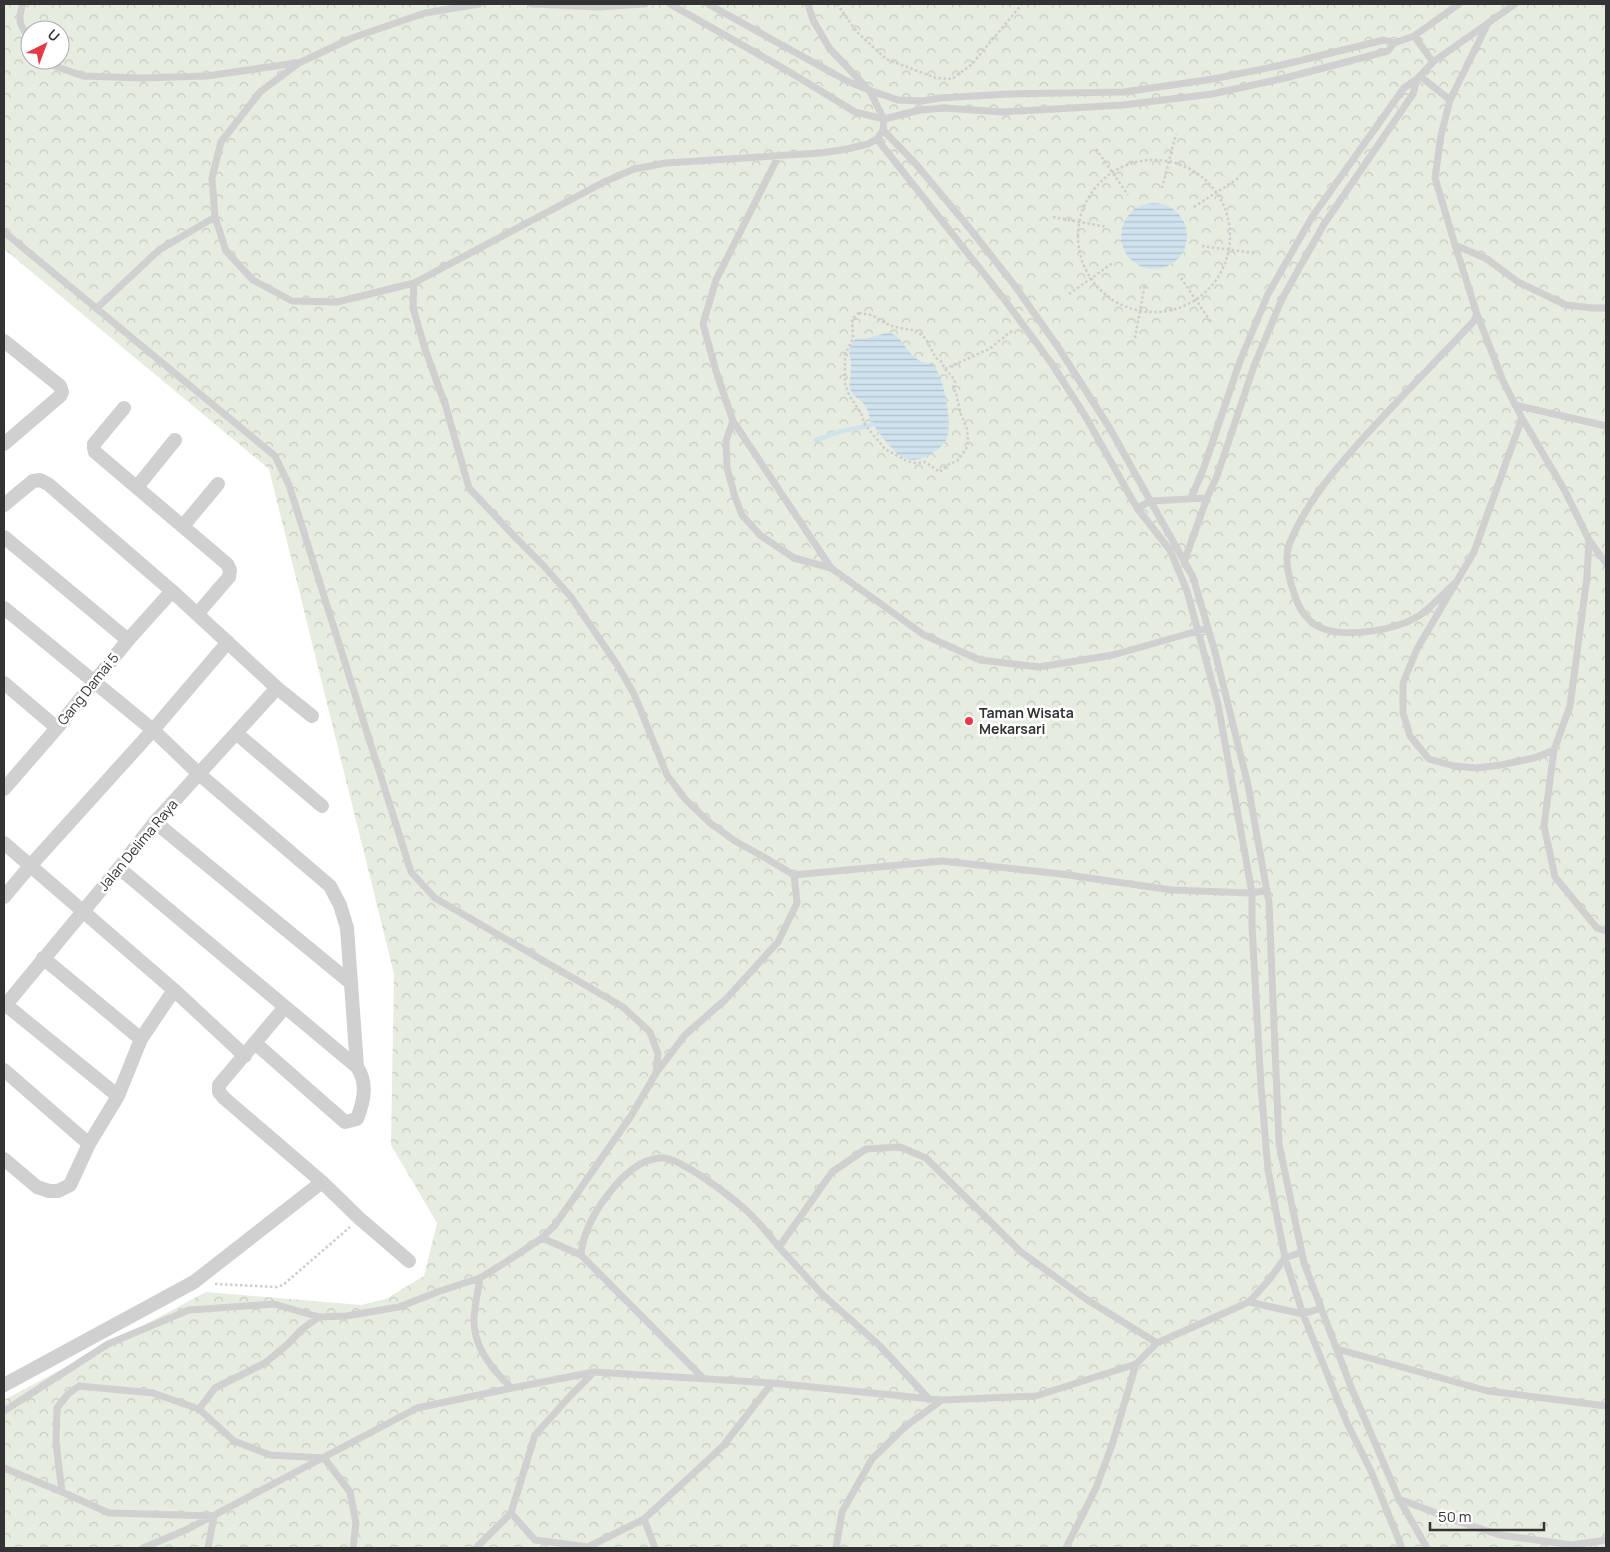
<svg xmlns="http://www.w3.org/2000/svg" width="1610" height="1552" font-family="Manrope,sans-serif">
<defs>
<pattern id="park-crowns" width="20" height="18" patternUnits="userSpaceOnUse" patternTransform="scale(1.25)"><rect width="20" height="18" fill="#e6ecdf"/><path d="M2 6a3 3 0 1 1 6 0M12 15a3 3 0 1 1 6 0" fill="none" stroke="#c6cbc0"/></pattern>
<pattern id="water-rules" width="6" height="5" patternUnits="userSpaceOnUse" patternTransform="scale(1.25)"><rect width="6" height="5" fill="#cfe2ee"/><path d="M0 2.5h6" fill="none" stroke="#b2c2cd"/></pattern>
</defs>
<rect width="100%" height="100%" fill="#fff"/>
<path fill="url(#park-crowns)" fill-rule="evenodd" d="M4,4H1606V1548H4V1400L206,1292L361,1305L386,1299L424,1276L437,1223L391,1145L394,974L269,469L4,249ZM30,30H60V60H30Z"/>
<path fill="url(#water-rules)" d="M1121 236a33 33 0 1 1 66 0a33 33 0 1 1-66 0Z
M886,333C900,333 903,345 911,354C914,356 917,360 920,361C927,364 932,362 936,369C945,383 953,426 946,440C943,446 935,452 929,455C920,461 910,461 900,456C895,453 874,427 871,421C868,413 868,407 861,401C843,388 852,382 851,364C850,351 846,352 855,339L858,338L865,339Z"/>
<g fill="none" stroke-linecap="round" stroke-linejoin="round">
<path stroke="#cfe2ee" stroke-width="4.5" d="M816,440C824,438 829,435 836,433C849,428 861,429 873,424"/>
<path stroke="#cdcdcd" stroke-width="2.5" stroke-dasharray="2.5 2.5" stroke-linecap="butt" d="M837,4L857,32L886,59L936,78L952,79L972,64L1022,4
M1096,149L1128,195
M1078 236a76 76 0 1 1 152 0a76 76 0 1 1-152 0Z
M1162,188L1176,134
M1194,207L1240,177
M1053,217L1107,227
M1202,246L1255,253
M1181,278L1211,322
M1069,294L1114,262
M859,313L872,315L887,324L895,327L917,331L926,339L936,358L941,361L945,369L955,380L953,389L956,392L960,412L967,429L968,441L966,449L962,455L957,461L949,464L940,472L925,462L916,463L907,461L885,449L865,425L861,413L849,395L845,383V355L853,338L852,319Z
M1135,338L1145,284
M945,369L989,349L1013,330
M215,1284L277,1287L283,1285L350,1227"/>
<path stroke="#d0d0d0" stroke-width="7" d="M23,4C17,20 20,26 30,39
M479,4L425,13L352,38L299,63L260,92L221,142L212,178L215,217L226,251L253,280L292,301L337,302L414,283L604,182L634,169L666,163L821,153L847,149L868,144L877,139L883,130L884,119L869,90L830,49L813,20L808,4
M532,4L599,7L645,4
M670,4L788,71L855,112L884,119L920,110L945,108L1002,112L1123,105L1212,94L1285,78L1388,51L1394,43L1414,36L1459,4
M708,4L847,81L869,90L898,100L922,101L940,98L1008,94L1124,92L1213,79L1282,65L1384,40L1394,43
M1487,25L1450,100L1441,135L1435,178L1455,245L1477,314L1503,381L1522,418L1565,491L1589,540L1606,563
M1414,36L1433,62
M49,60L55,66L83,76L141,78L207,76L296,63
M1420,76L1450,100
M883,130L915,163L971,230L1015,286L1058,347L1109,427L1193,577L1215,652L1248,785L1269,903L1279,1144L1304,1263L1351,1387L1399,1499L1427,1548
M877,139L1004,299L1052,364L1084,414L1137,508L1170,550L1187,591L1218,704L1252,893V926L1261,1087L1268,1170L1285,1258L1303,1314L1347,1423L1371,1471L1402,1548
M779,155L716,280L703,324L716,371L733,421L831,568L924,635L980,660L1039,667L1113,655L1208,628
M4,232L275,456L289,485L411,872L435,898L623,1007L650,1032L658,1054L656,1073
M1455,245L1487,259L1518,282L1566,305L1592,308H1606
M97,308L159,250L215,217
M1515,405L1606,426
M1522,418L1474,552L1417,649L1403,683V713L1410,736L1429,759L1454,766L1476,768L1501,765L1534,758L1554,750
M733,421L726,441L727,468L735,497L742,515L760,535L794,558L831,568
M1191,498L1203,470L1240,361L1268,294L1312,217L1404,88L1417,79L1433,62L1515,4
M1137,508L1151,501L1207,498
M1589,540L1587,577L1570,706L1554,750L1544,826L1555,877L1597,928L1606,931
M1184,562L1207,498L1217,476L1254,366L1282,299L1324,224L1413,94L1417,79
M1456,582C1445,592 1434,604 1423,613C1400,630 1343,640 1317,626C1305,619 1298,606 1294,593C1289,579 1284,560 1289,545C1306,502 1336,468 1367,434C1402,396 1438,359 1474,321L1477,314
M794,875L942,861L1061,874L1172,890L1252,893L1267,890
M542,1238L581,1255C583,1230 598,1206 614,1187C626,1173 642,1158 662,1158C680,1157 731,1197 746,1210C758,1221 768,1234 779,1247L832,1172L866,1149L900,1147L926,1158L1021,1252L1086,1299L1157,1343L1249,1302L1269,1280L1285,1258L1302,1252
M779,1247L822,1294L879,1345L929,1399
M581,1255L704,1379
M480,1278C478,1292 474,1307 474,1321C474,1348 493,1371 512,1388
M1249,1302L1303,1314L1321,1308
M1337,1349L1488,1391L1606,1406
M594,1372L571,1395L535,1435L511,1513L535,1540L588,1547L644,1519L723,1446L772,1383
M199,1409L234,1441L270,1455L324,1458L350,1492L356,1523L353,1548
M4,1411L108,1344L189,1310L274,1304L319,1317
M4,1468L62,1492
M1399,1499L1460,1522L1500,1535L1572,1545L1606,1540
M644,1519L655,1548
M143,1548L188,1529L417,1408L512,1388L594,1372L772,1383L942,1400L1036,1396L1136,1364L1157,1343
M208,1548L214,1516L109,1513L62,1492L56,1443L57,1408L68,1394L79,1386L153,1393L199,1409L215,1388L265,1363L288,1344L302,1329L319,1317L346,1316L399,1307L440,1291L480,1278L506,1262L542,1238L555,1225L631,1116L656,1073L685,1035L726,999L778,942L797,903L794,875L762,856L735,841L710,823L685,799L667,775L634,694L618,666L571,597L543,565L516,538L469,488L446,407L425,349L413,308L414,283
M476,1548L511,1513
M836,1548L842,1512L872,1459L906,1426L942,1400
M1066,1548L1096,1488L1112,1445L1136,1364"/>
<path stroke="#d0d0d0" stroke-width="14" d="M4,341L60,386L62,392L60,396L4,444
M124,408L94,444V448L95,452L227,564L230,570L229,577L198,613
M137,487L175,440
M4,505L33,481L40,480L48,484L172,591L277,688L312,716
M183,526L218,484
M4,537L128,640
M4,608L153,730L199,774L330,886L340,905L347,928L357,1067
M4,683L57,728
M236,733L322,806
M4,789L57,728L128,640L172,591
M155,822L351,983
M4,843L174,990L245,1056
M119,868L357,1067C368,1083 364,1101 357,1119L345,1122L255,1043
M4,897L30,866L153,730L228,642
M43,958L141,1039
M6,1005L118,1096
M4,1007L119,868L155,822L277,688
M285,1007L219,1085V1092L224,1098L322,1182L359,1218L409,1261
M4,1070L89,1144
M4,1159L37,1187L49,1191H58L70,1185L89,1144L118,1096L141,1039L174,990
M4,1385L194,1282L322,1182"/>
</g>
<circle fill="#e63946" stroke="#fff" stroke-width="2" cx="969" cy="721" r="5"/>
<g text-anchor="middle" stroke-width="5" stroke-linejoin="round" paint-order="stroke">
<g font-size="14" fill="#333" stroke="#fff">
<text transform="translate(88 689) rotate(-51)" y="5">Gang Damai 5</text>
<text transform="translate(138 845) rotate(-50)" y="5">Jalan Delima Raya</text>
</g>
<g font-size="14" font-weight="bold" fill="#333" stroke="#fff" text-anchor="start">
<text x="979" y="718">Taman Wisata<tspan x="979" dy="16">Mekarsari</tspan></text>
</g>
</g>
<rect width="1610" height="1552" fill="none" stroke="#333333" stroke-width="10"/>
<g transform="translate(45 45) rotate(42)"><circle r="24" fill="#ffffff" stroke="#adadad"/>
<path d="M0-4L9 19L0 12L-9 19Z" fill="#e63946"/>
<text y="-8" font-size="14" font-weight="bold" text-anchor="middle" fill="#333333">U</text>
</g>
<path d="M1430 1522v8h114v-8" fill="none" stroke="#333333" stroke-width="2.5"/>
<text x="1438" y="1522" font-size="15" fill="#333333" stroke="#ffffff" stroke-width="4" paint-order="stroke">50 m</text>
</svg>
